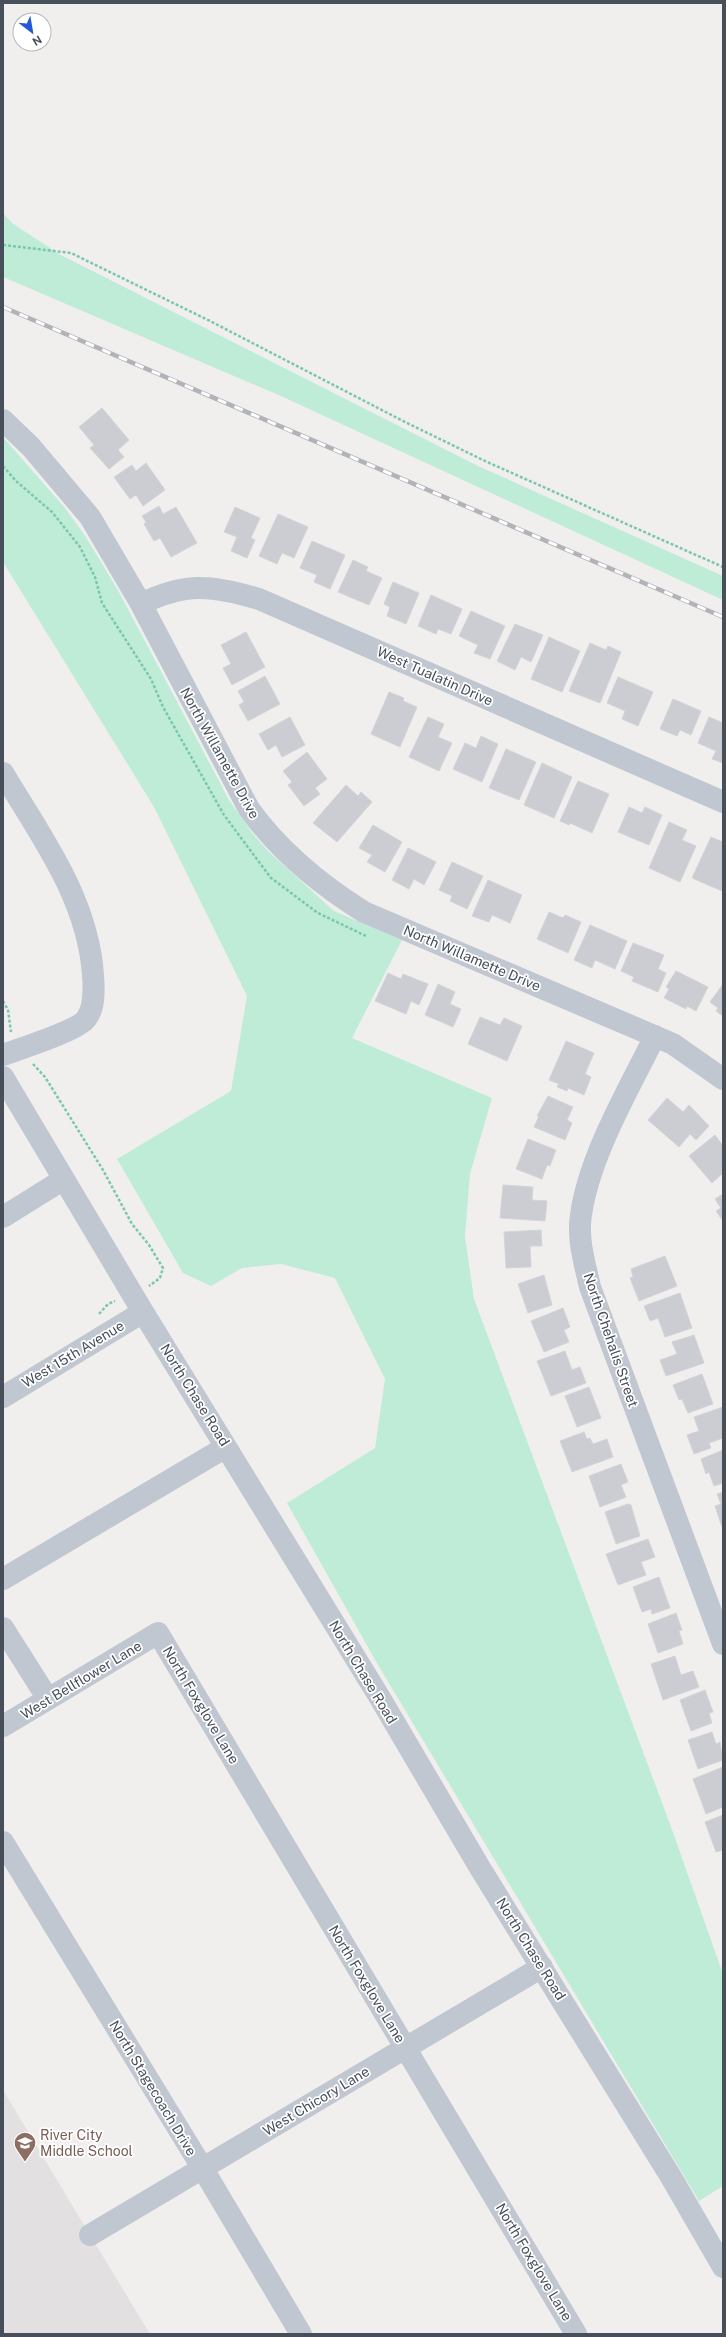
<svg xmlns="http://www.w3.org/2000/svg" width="726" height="2337" font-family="'Public Sans',sans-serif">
<rect width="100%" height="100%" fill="#f1efee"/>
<path fill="#e2e0e0" d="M3,2090L90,2235L150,2334H3Z"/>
<path fill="#bfecd7" d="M3,213L12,223L59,254L478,466L723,576V600L283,397L3,277Z
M3,437L65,508L86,537L119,592L229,800L253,834L269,852L334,911L402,940L352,1038L492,1098L470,1174L465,1236L474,1299L670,1824L723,1974V2186L699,2201L378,1665L287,1503L375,1448L385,1379L335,1278L281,1264L242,1268L211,1286L183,1273L117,1159L231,1091L247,996L154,807L3,562Z"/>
<path fill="#cbcdd3" stroke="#d3d4da" d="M102,408L129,440L118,450L124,457L109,469L90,448L94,445L79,427Z
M146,463L165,490L143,506L136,495L130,499L114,477L132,465L136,471Z
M159,506L163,514L176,507L197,543L171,557L160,538L154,541L144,524L146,522L142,516Z
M235,507L260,518L251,538L255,540L247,558L231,551L237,537L224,532Z
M278,514L308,527L294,558L282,553L277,564L259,556Z
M312,541L345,555L330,589L314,582L317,575L300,568Z
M353,560L368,567L366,571L382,578L369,605L338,592Z
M393,582L419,593L406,624L387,616L390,607L384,604Z
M431,595L462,609L451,634L438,629L436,634L418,626Z
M471,611L505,626L490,659L474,653L478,645L459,636Z
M515,624L543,635L531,662L521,657L515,670L497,661Z
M246,632L265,667L232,685L223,668L231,664L221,645Z
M549,637L580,651L562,692L531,679Z
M590,643L606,650L608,646L621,652L600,703L569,691Z
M265,676L280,704L248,721L239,705L244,702L238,691Z
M618,677L653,692L638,726L622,719L625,711L607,703Z
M389,692L404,698L403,701L417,707L400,747L371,734Z
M673,699L701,711L691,735L680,730L677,736L660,729Z
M290,717L305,745L282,757L276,745L268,750L259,734Z
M428,717L444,724L438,737L452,743L439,771L409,757Z
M709,717L723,723V763L712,759L716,751L698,743Z
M481,736L498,744L482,782L453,769L465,743L476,748Z
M506,749L536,762L519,800L489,788Z
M307,752L327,779L315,788L320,794L304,806L288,785L292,782L283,771Z
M542,763L572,777L554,818L524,805Z
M578,781L609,794L592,833L570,823L569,825L560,821Z
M346,785L358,796L361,792L372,802L337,842L313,823Z
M629,807L642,813L645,807L662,815L649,845L618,832Z
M669,822L687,830L682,840L696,846L680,882L649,868Z
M373,825L402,842L385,872L367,862L372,855L359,848Z
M711,837L723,842L722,891L692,878Z
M408,848L436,862L424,885L414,879L409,889L392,880Z
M452,862L483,876L467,909L450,901L452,896L439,890Z
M488,880L522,895L510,923L492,915L489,922L472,916Z
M549,912L563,918L565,915L581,922L568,953L537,939Z
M590,925L627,941L615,969L595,960L592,968L574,960Z
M633,943L664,955L658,969L666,973L658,992L632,981L634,977L621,971Z
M676,971L708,987L696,1011L687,1006L686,1009L664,998L669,989L666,987Z
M388,973L401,979L403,974L428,984L419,1005L411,1001L406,1014L375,1001Z
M438,984L455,992L450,1004L461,1009L453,1027L425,1015Z
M723,984V1016L716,1011L718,1008L710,1002Z
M480,1017L500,1025L504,1018L522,1026L507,1061L468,1044Z
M566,1041L594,1053L585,1074L591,1077L584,1095L568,1088L567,1091L557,1087L559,1084L549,1080Z
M548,1096L573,1107L567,1120L572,1123L565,1140L534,1127L539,1116H537Z
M667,1098L683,1112L689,1105L709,1126L696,1140L690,1134L679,1147L648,1120Z
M715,1135L723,1146V1173L712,1183L689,1156Z
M528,1139L556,1150L550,1166L547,1165L542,1179L516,1169Z
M503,1185L533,1187L532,1200L547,1201L545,1221L500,1218Z
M723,1194V1221L716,1211L721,1208L715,1199Z
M541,1230L542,1246H530L531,1267L506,1268L504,1232Z
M665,1256L677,1286L639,1301L630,1278L633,1277L631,1269Z
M544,1275L552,1305L528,1313L518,1284Z
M680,1293L692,1328L665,1337L658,1318L650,1321L644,1306Z
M563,1308L570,1327L564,1330L569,1342L544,1352L531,1321Z
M694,1335L704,1363L666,1376L660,1360L677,1354L672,1342Z
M565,1351L572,1370L580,1367L586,1383L551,1396L537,1361Z
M702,1374L713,1404L688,1413L682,1399L679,1400L673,1385Z
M589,1387L601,1418L577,1427L565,1396Z
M723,1407V1438L709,1443L711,1448L694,1454L687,1435L699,1431L694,1417Z
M584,1432L587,1439L590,1438L593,1444L607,1439L613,1457L572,1472L560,1441Z
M723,1450V1483L714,1486L709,1472L706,1474L701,1459Z
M621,1464L628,1482L621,1485L626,1497L600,1507L589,1476Z
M723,1492V1527H722L715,1506L721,1504L717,1494Z
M628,1504L631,1505L640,1536L616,1544L605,1512Z
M648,1539L655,1557L641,1562L646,1575L618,1585L606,1554Z
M659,1577L670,1608L652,1614L651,1609L642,1612L633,1587Z
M676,1613L682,1630L679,1631L683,1644L658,1653L648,1624Z
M675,1656L681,1675L693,1671L699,1687L663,1700L651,1664Z
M705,1690L713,1712L709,1713L712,1723L691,1731L680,1700Z
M712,1732L716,1744L720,1742L723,1760L698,1769L688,1740Z
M723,1767V1807L706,1814L693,1779Z
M723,1815V1850L716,1852L705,1822Z"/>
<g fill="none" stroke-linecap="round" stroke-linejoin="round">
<path stroke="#79c8ac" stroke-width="2.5" stroke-dasharray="3 2" stroke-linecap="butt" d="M3,245L71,253L210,321L405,422L485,461L723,567
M3,466L16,481L52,512L80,547L95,577L102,603L151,679L163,707L224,815L271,878L318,913L366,936
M3,1001L8,1010L11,1032
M33,1064L45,1077L103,1170L132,1224L149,1245L163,1268L160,1278L149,1286
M99,1314L108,1304L115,1301"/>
<path stroke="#c0c7d0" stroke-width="22" d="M3,420L31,447L90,517L141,604L249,809C280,852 319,884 364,912L673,1044L723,1079
M141,604C185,582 212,585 259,599L723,802
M3,773C41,836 88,899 93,975C94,989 95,1008 86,1019C77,1031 19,1049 3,1055
M655,1036C629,1089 589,1156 581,1215C577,1239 585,1264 590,1287L723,1644
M3,1077L143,1312L380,1698L480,1868L671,2177L723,2267
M3,1217L64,1179
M3,1397L143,1312
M3,1579L226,1447
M3,1628L48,1699
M3,1726L158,1633L576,2334
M3,1842L203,2169L301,2334
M90,2235L542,1967"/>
<g stroke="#b1b3b8" stroke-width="4.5">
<path id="rail" d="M3,307L723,617"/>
</g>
<use href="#rail" stroke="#fff" stroke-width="3" stroke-dasharray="9" stroke-linecap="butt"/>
</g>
<defs>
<g id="school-pin" transform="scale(1.15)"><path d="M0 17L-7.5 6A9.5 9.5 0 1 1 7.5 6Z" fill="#8d6e63" stroke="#fff"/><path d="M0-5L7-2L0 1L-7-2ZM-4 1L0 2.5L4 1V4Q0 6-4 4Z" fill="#fff"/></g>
</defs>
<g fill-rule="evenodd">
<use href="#school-pin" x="25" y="2143"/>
</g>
<g text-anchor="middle" stroke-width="3.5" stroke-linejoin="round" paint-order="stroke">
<g font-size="14" fill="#474f5b" stroke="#fff">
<text transform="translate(435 676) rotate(24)" y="5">West Tualatin Drive</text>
<text transform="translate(220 753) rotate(61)" y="5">North Willamette Drive</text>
<text transform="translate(472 958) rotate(23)" y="5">North Willamette Drive</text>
<text transform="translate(611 1340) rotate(71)" y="5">North Chehalis Street</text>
<text transform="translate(73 1354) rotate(-31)" y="5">West 15th Avenue</text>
<text transform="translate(195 1395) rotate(58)" y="5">North Chase Road</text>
<text transform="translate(363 1672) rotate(59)" y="5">North Chase Road</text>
<text transform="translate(81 1680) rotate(-31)" y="5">West Bellflower Lane</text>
<text transform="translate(201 1705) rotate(59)" y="5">North Foxglove Lane</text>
<text transform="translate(531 1949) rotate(58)" y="5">North Chase Road</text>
<text transform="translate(367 1984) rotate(59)" y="5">North Foxglove Lane</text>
<text transform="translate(153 2088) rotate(59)" y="5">North Stagecoach Drive</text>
<text transform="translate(316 2101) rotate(-31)" y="5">West Chicory Lane</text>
<text transform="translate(534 2262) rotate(59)" y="5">North Foxglove Lane</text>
</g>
<g font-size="14" fill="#785e54" stroke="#fff" text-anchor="start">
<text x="40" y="2140">River City<tspan x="40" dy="16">Middle School</tspan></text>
</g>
</g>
<rect width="726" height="2337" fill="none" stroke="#474f5b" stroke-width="8"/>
<g transform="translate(32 32) rotate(149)"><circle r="19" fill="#ffffff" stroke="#b5b9bd"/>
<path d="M0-3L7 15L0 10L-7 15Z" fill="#2359d6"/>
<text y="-6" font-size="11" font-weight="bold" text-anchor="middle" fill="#474f5b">N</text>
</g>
</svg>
